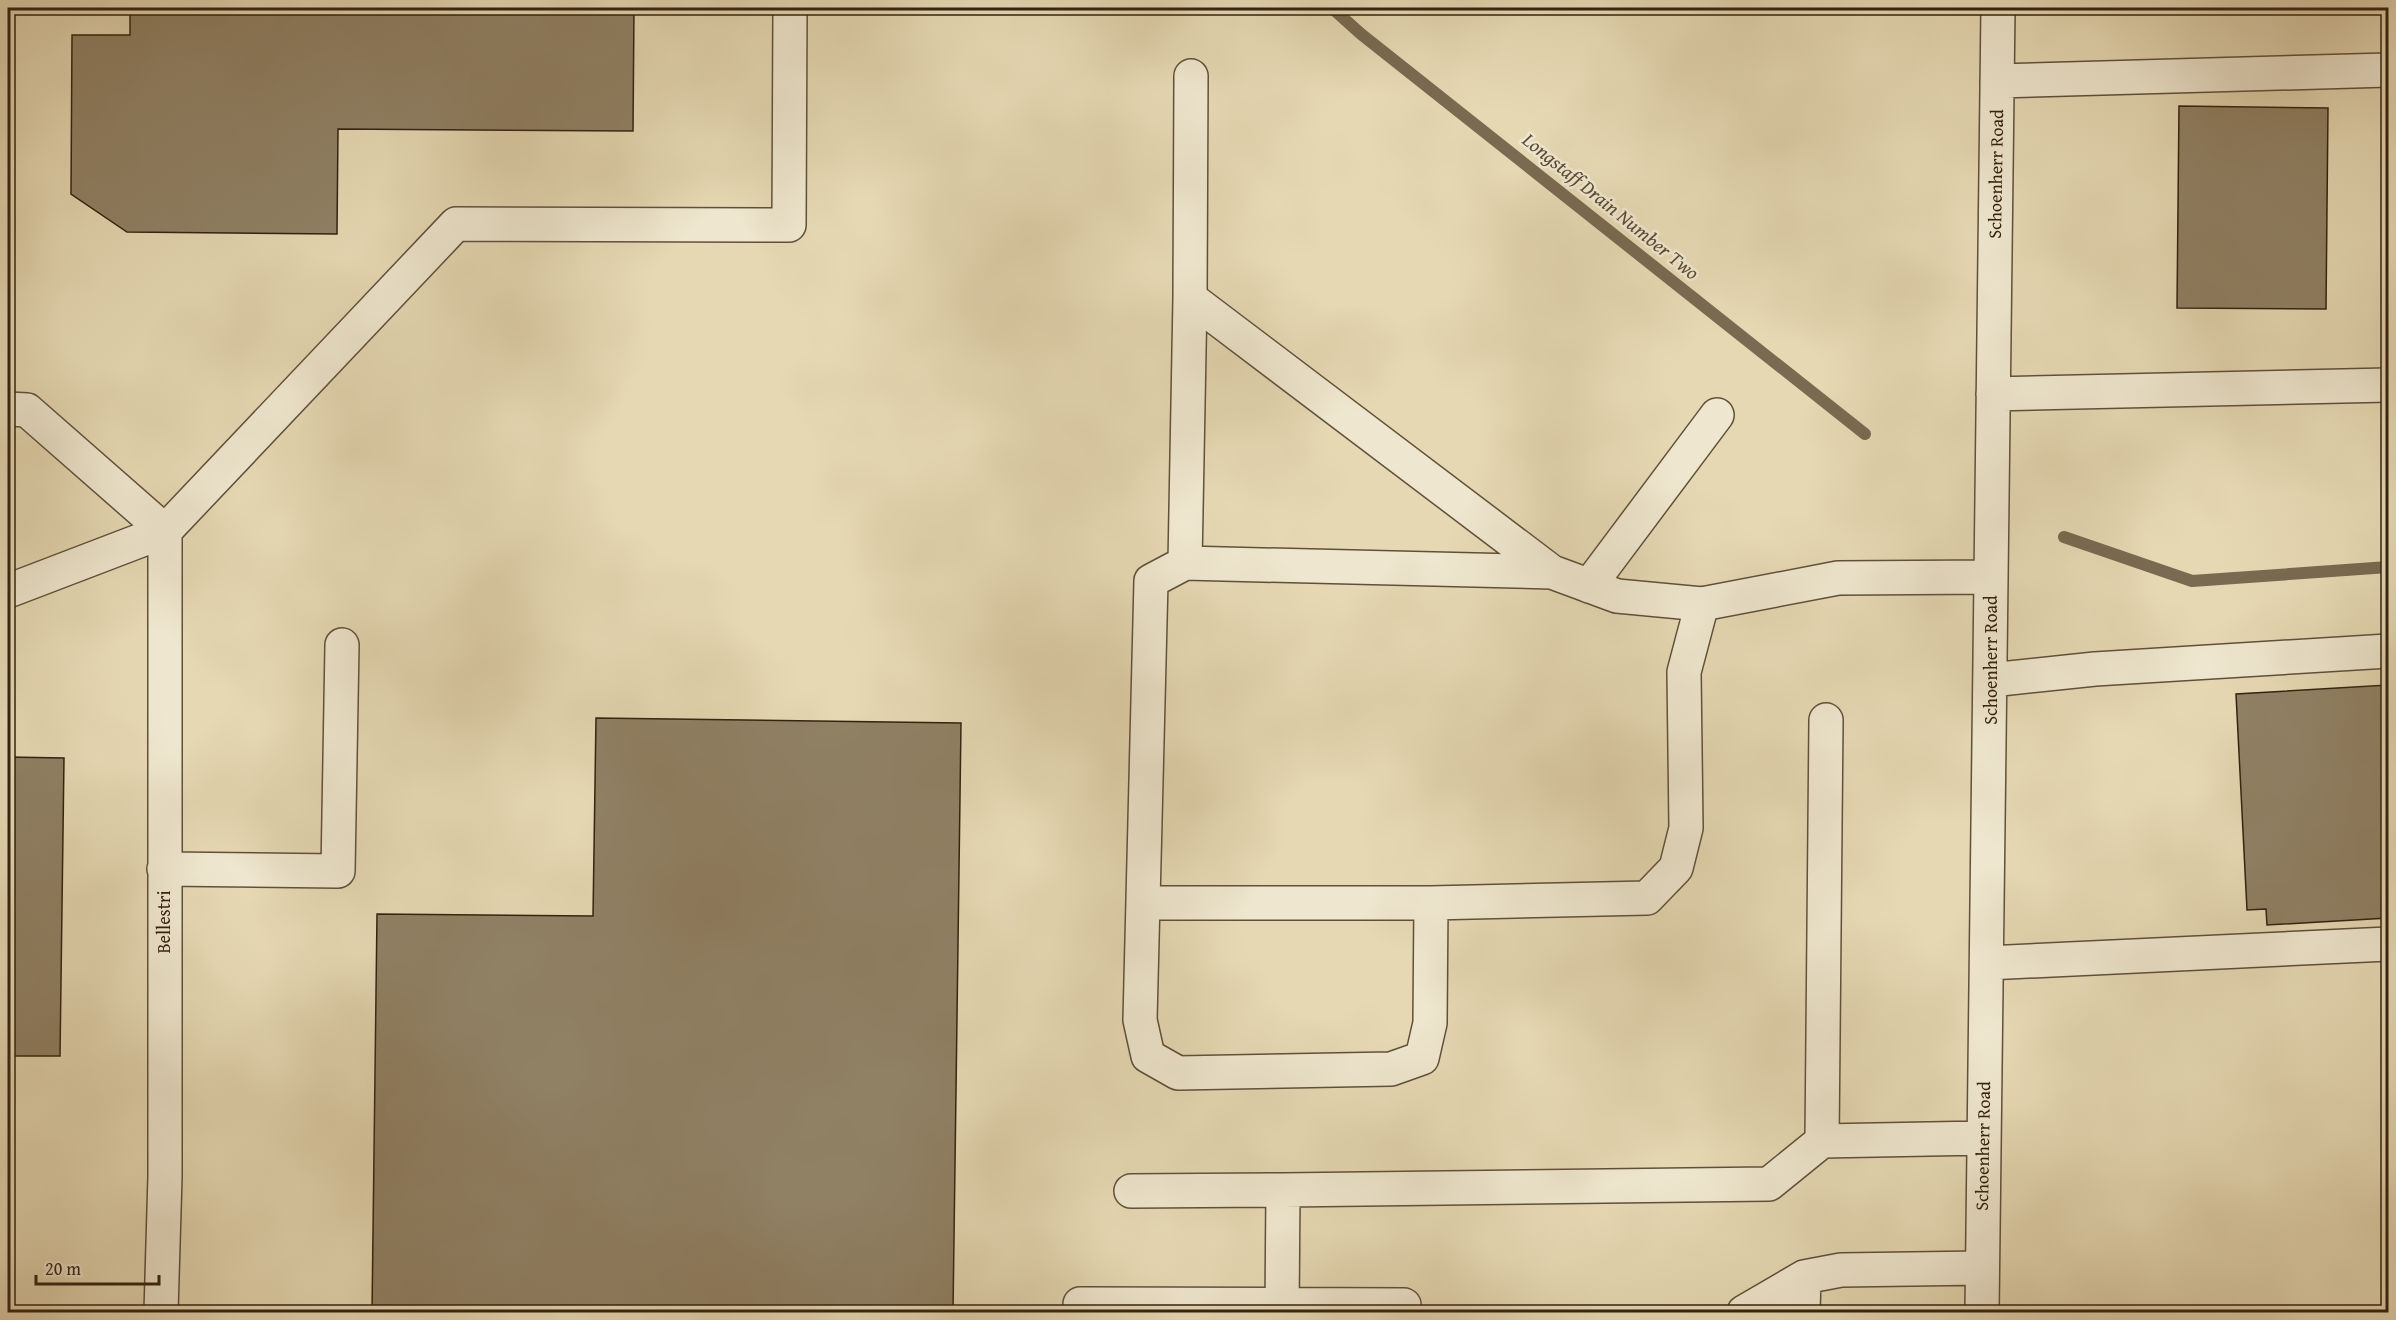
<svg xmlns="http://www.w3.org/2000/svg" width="2396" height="1320" font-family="'Gentium Book Plus',serif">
<rect width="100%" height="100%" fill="#e5d8b3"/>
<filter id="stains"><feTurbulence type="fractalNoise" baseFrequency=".00333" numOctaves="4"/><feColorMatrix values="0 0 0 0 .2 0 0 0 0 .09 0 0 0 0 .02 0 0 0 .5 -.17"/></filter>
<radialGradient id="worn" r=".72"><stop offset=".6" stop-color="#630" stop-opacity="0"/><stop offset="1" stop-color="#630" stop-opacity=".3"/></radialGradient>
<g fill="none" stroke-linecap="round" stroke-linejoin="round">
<path stroke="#796a51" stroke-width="12" d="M1332,8L1361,34L1865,434
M2064,537L2192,581L2388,567"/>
</g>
<path fill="#908165" stroke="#321" stroke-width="1.5" d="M130,8H634L633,131L338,129L337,234L127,232L71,194L72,35H130Z
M2179,106L2328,108L2326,309L2177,308Z
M2388,685V918L2267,925L2266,909L2247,910L2236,694Z
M596,718L961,723L953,1312H372L377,914L593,916Z
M8,757L64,758L60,1056H8Z"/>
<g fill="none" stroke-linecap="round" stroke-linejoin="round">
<g stroke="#60503a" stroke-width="36">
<path id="minor" d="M1191,76L1190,298L1552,572L1617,596L1702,604L1838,578L1991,577
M1997,81L2388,70
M1190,298L1185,563L1552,572
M1993,394L2388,385
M8,409L27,410L165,531
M1185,563L1151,581L1140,1020L1148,1056L1178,1073L1391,1069L1422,1058L1430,1023L1431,903L1647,898L1676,868L1686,828L1684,672L1702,604
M1589,586L1717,415
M8,591L165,531L456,224L789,225L790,8
M1991,680L2095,669L2388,651
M164,869L338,871L342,645
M1143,903H1431
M1987,963L2388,944
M1822,1141L1826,720
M1131,1191L1283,1190
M161,1312L165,1176V531
M1080,1312V1304L1404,1305V1312
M1282,1312L1283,1190L1769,1184L1822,1141L1983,1138
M1744,1312L1804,1277L1841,1270L1982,1268
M1803,1312L1804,1277
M1982,1312L1998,8"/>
</g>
<use href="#minor" stroke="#eee6ce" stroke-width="33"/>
</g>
<g text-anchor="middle" stroke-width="5" stroke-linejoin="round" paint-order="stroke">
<g font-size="18" fill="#321" stroke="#eee6ce">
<text transform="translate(1996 174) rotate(-89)" y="6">Schoenherr Road</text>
<text transform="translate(1991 660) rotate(-90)" y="6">Schoenherr Road</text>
<text transform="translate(164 922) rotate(-90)" y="6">Bellestri</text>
<text transform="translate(1983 1146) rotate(-89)" y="6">Schoenherr Road</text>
</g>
<g font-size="20" font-style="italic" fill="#5c4c36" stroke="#eee6ce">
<text transform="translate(1611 206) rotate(39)" y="7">Longstaff Drain Number Two</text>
</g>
</g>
<rect width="2396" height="1320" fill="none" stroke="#e5d8b3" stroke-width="30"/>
<rect x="9" y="9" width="2378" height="1302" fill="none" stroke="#321" stroke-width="3"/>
<rect x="15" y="15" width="2366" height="1290" fill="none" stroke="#321" stroke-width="1.5"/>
<path d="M36 1275v9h123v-9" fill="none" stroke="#332211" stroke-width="3"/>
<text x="45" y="1275" font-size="18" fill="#332211" stroke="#eee6ce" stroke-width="4.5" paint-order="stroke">20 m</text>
<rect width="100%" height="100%" filter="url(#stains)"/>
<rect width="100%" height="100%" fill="url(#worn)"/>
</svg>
